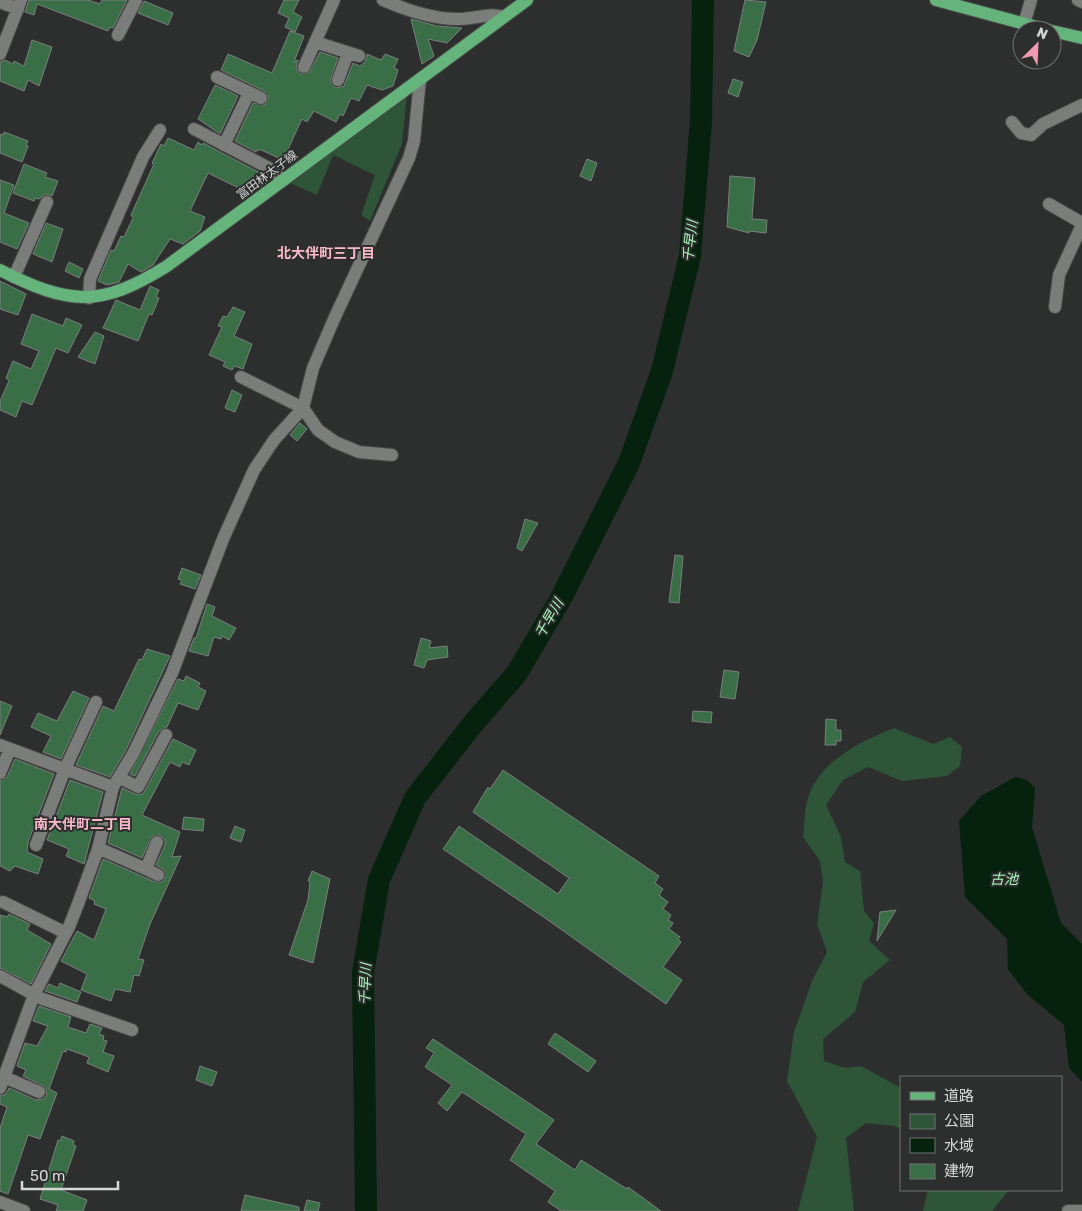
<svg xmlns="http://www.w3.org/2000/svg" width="1082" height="1211" font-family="Rubik,'Noto Sans JP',sans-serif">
<rect width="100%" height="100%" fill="#2d2f2e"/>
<path fill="#2e5537" d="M407,95L402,144L370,221L361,215L375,175L333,155L317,195L290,183Z
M894,728L933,744L950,737L962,747L960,766L947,776L902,781L868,767L843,780L826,805L841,837L845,862L860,871L864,911L874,923L869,941L890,960L863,982L855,1012L823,1039L824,1061L845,1068L861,1066L901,1088V1129L894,1126L866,1123L846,1138L854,1211H798L817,1137L787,1081L794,1032L812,981L827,952L817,924L823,882L820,861L803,837C805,824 804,808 809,795C821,760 862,741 894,728Z
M928,1190H1009L992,1211H923Z"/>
<path fill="#06220e" d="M1015,777L1027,780L1035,788L1032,827L1061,923L1082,944V1082L1069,1068L1064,1025L1027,994L1008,969L1007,939L965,897L959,821L981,796Z"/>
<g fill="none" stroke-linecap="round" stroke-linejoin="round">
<path stroke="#06220e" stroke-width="22" d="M366,1211L363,972L379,880L415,798L472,725L517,673L560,600L629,463L662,371L690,256L701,121L703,0"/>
</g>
<path fill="#396e46" stroke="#7c7f7d" d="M29,0H88L100,4L102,0H127L113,28L110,27L108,31L37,4L34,15L25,12Z
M284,0H299L293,12L302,17L295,32L285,27L289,18L278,13Z
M745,0L766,2L757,40L749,57L734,51Z
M144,1L173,13L168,25L138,13Z
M411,19L437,26L462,28L447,43L428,39L434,56L422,64Z
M290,31L304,36L294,62L298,60L296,68L300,74L309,73L320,52L338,58L330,81L336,88L344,86L353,63L360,66L365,62L367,54L381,60L385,54L398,59L394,68L398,70L393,86L382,90L367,85L359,101L351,98L343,116L340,114L336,122L314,111L307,122L302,119L283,160L261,150H257L256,152L235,141L253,103L265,105L269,97L264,91L221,70L228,54L272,73Z
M32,40L52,47L39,86L28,80L24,91L0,81V62L5,60L13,64L14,61L24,66Z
M733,79L743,82L738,97L728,93Z
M215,85L238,96L220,134L198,119Z
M4,132L28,141L26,145L28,146L22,162L0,153V134L3,135Z
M168,138L194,150L198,142L202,145L203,143L268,177L265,184L256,190L254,189L252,192L248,190L247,192L208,173L190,211L205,217L200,231L183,244L170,239L153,265L141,272L128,264L119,282L107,285L98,281L111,250L114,251L121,236L124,237L133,218L131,215L154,164L152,163L161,144L164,146Z
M587,159L597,163L591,181L580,176Z
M24,164L47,173L45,177L58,181L52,196L46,194L39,199L35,198L34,201L13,193Z
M730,176L755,178L752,219L767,220L766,233L749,231V233L727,227Z
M0,180L14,185L4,213L29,223L17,249L0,242Z
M46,223L63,229L52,262L33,254Z
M69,262L83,269L79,278L65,271Z
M0,281L26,294L18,315L0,309Z
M150,286L159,290L156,297L159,298L152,315L149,314L138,341L103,328L116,300L140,310Z
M233,307L245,312L234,336L252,344L243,369L234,366L232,370L223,366L225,362L209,355L222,327L218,326L223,316L227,317Z
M32,314L63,326L66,318L82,325L68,353L56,348L32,405L22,401L16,417L0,410V401L9,381L6,378L13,361L31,369L39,351L21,344Z
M95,332L104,336L95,364L78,357Z
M232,390L242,395L235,412L225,408Z
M300,423L307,429L297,441L290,435Z
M525,519L538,523L522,551L517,548Z
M675,555L683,556L679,603L669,602Z
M182,568L201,575L195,589L180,584L182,580L178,579Z
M207,604L215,607L212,616L236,628L229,640L222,636L221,639L214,637L208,656L189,651L194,638H196Z
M421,638L431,641L429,648L447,646L448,657L427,660L424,668L414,665Z
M147,649L170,656L127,748L110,777L76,765L103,706L114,711L139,659L142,660Z
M724,670L739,672L735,699L720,697Z
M186,676L200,683L198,687L206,691L198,710L178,703L167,727L159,731L135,776L130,774L178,679L184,681Z
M73,691L89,698L61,759L43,752L51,736L31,727L38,713L57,721Z
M0,701L12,706L0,735Z
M693,711L712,712L711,723L692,721Z
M826,719L836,720V730H841V741H836V745H825Z
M173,739L196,750L189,765L182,762L180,767L170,762L142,815L180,832L172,857L181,856L150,924L138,959L144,960L139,976L134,975L130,992L115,989L111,1001L81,990L87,974L61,961L77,931L94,940L106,909L94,904L95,901L89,898L103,859L155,882H162L165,878L164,870L156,865L165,845V840L160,835L152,836L142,858L108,843L122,788L135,794H143Z
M15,759L54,774L28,842L27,852L43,859L38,874L15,866L10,871L0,866V781L7,777Z
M503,770L659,876L655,883L663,889L659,895L668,902L663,909L671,915L668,920L673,923L669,929L680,937L678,939L681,942L663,967L682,980L666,1004L545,918L443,849L459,826L558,894L569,878L473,812L488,787L490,789Z
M70,780L103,792L84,864L66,856L69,849L47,840Z
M184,817L204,819L203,831L182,829Z
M235,826L245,830L241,842L230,838Z
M312,871L330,879L313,963L289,955L308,900L310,882L308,881Z
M896,910L877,941L880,912Z
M9,914L30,924L27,930L51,944L31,984L0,968V915L7,917Z
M60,983L81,992L77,1002L45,991L49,984L58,988Z
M39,1006L71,1017L68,1027L86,1033L90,1024L102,1028L99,1034L104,1036L103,1040L107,1041L103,1052L114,1056L108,1072L87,1063L89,1057L67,1049L66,1052L63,1051L49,1089L57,1093L40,1139L28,1135L8,1194L0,1191V1128L7,1107L0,1104V1096L6,1094L9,1088L36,1100L43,1099L47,1095L45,1087L23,1076L26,1070L17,1066L25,1043L37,1046L48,1026L33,1021Z
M555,1033L596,1061L588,1072L548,1044Z
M433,1039L554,1120L536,1144L575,1170L581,1160L627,1189L628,1187L661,1211H561L548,1202L555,1191L510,1160L526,1134L462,1092L447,1111L438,1103L452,1085L425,1067L434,1053L426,1048Z
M200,1066L217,1072L212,1086L196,1080Z
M62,1136L74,1141L73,1145L76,1146L61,1190L87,1200L83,1211H56L58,1205L40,1199L58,1140L60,1141Z
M245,1195L299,1207V1211H241Z
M307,1200L320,1203L318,1211H304Z"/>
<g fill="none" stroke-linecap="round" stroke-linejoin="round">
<g stroke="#484a48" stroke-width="14">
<path id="minor" d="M383,0C406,10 431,19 457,19C473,20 487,12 503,17
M1078,0L1082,2
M0,2L18,9
M1024,24L1031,0
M118,35L136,0
M315,42L359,56
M0,54L21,0
M304,67L334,0
M217,77L261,98
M338,80L348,53
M1012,122L1021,133L1031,135L1043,124L1082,105
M194,129L269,168L284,180
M224,145L249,93
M1049,204L1082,223
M14,277L47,202
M89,298L90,279L143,157L160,130
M1055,307L1059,275L1082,225
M241,377L303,408L318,430L335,442L359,452L392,455
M0,745L113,787
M0,773L10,749
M120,778L138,787L166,735
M36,845L65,769L96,702
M98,848L146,869L157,842
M146,869L158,875
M3,902L66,933
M0,976L40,998L132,1030
M4,1077L39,1092
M0,1088L34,995L69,927L78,904L98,849L113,787L134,752L172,673L223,539L254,470L274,440L303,408L313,368L334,319L409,158L414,141L420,79
M0,1202L24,1211
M1068,1211H1082"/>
</g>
<g stroke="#484a48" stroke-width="14">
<path id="major" d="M936,0L1048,30
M1052,31L1082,38
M0,270C69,305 100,308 167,266L527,0"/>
</g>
<use href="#minor" stroke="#7b7d7b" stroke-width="12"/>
<use href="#major" stroke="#64b47c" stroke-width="12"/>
</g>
<g text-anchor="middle" stroke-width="4" stroke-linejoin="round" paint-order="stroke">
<g font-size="12" fill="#d6d8d7" stroke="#2d2f2e">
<text transform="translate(267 175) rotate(-37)" y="4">富田林太子線</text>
</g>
<g font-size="14" font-style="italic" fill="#abf9bb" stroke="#2d2f2e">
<text transform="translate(690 241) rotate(-83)" y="5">千早川</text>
<text transform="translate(549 618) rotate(-60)" y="5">千早川</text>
<text x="1004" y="884">古池</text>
<text transform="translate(365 984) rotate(-88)" y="5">千早川</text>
</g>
<g font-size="14" font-weight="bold" fill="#fbb8cb" stroke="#2d2f2e">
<text x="326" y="258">北大伴町三丁目</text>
<text x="83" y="829">南大伴町二丁目</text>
</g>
</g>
<rect x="900" y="1076" width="162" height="115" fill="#2d2f2e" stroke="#717372"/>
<rect x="910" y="1092" width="25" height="8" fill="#64b47c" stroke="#717372"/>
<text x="944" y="1101" font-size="15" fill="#d6d8d7">道路</text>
<rect x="910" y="1114" width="25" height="15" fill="#2e5537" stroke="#717372"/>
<text x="944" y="1126" font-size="15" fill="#d6d8d7">公園</text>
<rect x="910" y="1138" width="25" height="15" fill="#06220e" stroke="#717372"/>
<text x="944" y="1151" font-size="15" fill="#d6d8d7">水域</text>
<rect x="910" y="1164" width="25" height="15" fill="#396e46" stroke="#717372"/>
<text x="944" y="1176" font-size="15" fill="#d6d8d7">建物</text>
<g transform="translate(1037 45) rotate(24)"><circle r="24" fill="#2d2f2e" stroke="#717372"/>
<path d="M0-4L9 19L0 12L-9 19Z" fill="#f09ab4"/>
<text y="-8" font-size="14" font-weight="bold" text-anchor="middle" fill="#d6d8d7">N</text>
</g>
<path d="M22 1181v8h96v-8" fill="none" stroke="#d6d8d7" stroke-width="2.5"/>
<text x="30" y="1181" font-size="15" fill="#d6d8d7" stroke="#2d2f2e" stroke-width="4" paint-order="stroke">50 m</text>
</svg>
